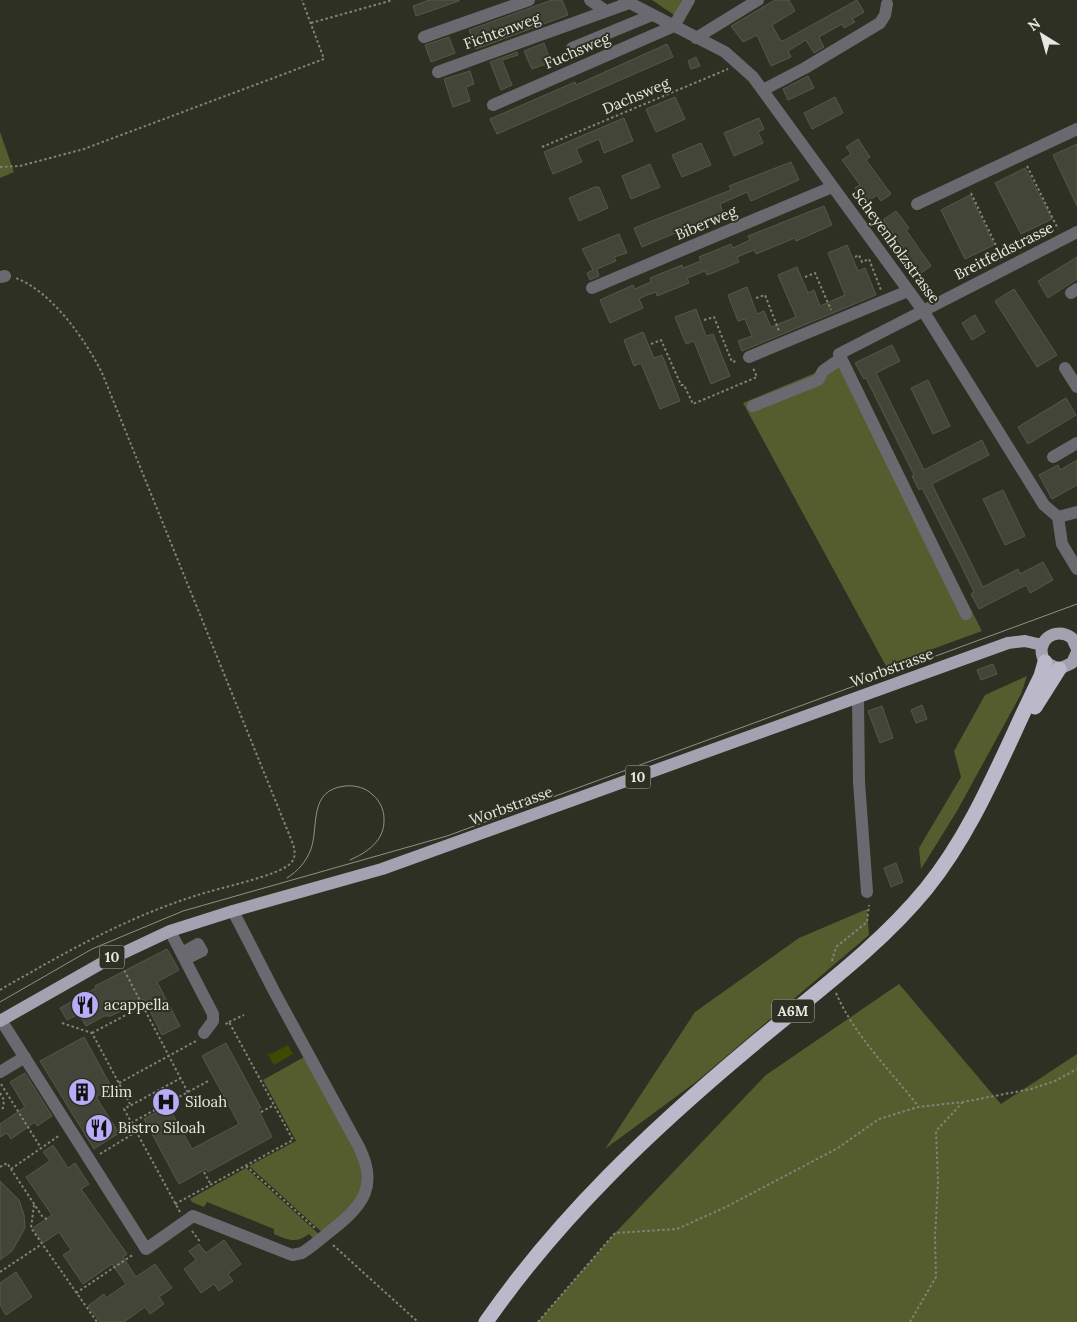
<svg xmlns="http://www.w3.org/2000/svg" width="1077" height="1322" font-family="Lora,serif">
<rect width="100%" height="100%" fill="#2d3022"/>
<path fill="#555d2e" d="M652,0H682L674,15Z
M0,132L14,172L0,178Z
M844,361L982,631L886,666L743,403Z
M1027,676L1021,694L957,811L921,869L919,848L961,777L954,751L985,695Z
M867,909L869,935L696,1082L605,1149L695,1012L799,938Z
M899,984L1001,1104L1077,1054V1322H538L615,1233L766,1075Z
M306,1056C324,1088 376,1161 358,1197C352,1208 333,1224 324,1234L249,1166L296,1141L263,1080Z
M246,1168L321,1236L315,1240L309,1234C296,1244 288,1240 274,1234V1229L207,1202L204,1207L192,1202L190,1199Z"/>
<path fill="#404901" d="M288,1045L293,1054L274,1065L267,1053L271,1054Z"/>
<path fill="#424537" stroke="#56594a" d="M429,0H459V1L416,16L413,6Z
M552,0H562L568,15L476,49L469,30Z
M775,0H789L795,11L772,25L780,40L783,41L857,0L864,12L852,19L855,22L844,28L842,24L819,37L824,47L814,53L806,40L788,51L791,57L771,66L757,35L743,42L731,26Z
M449,37L455,53L431,62L425,45Z
M544,43L551,62L532,69L524,51Z
M667,44L673,57L497,134L490,119L575,82L576,85Z
M517,52L518,55L502,60L512,85L501,90L490,62Z
M696,57L700,66L691,69L688,61Z
M470,71L474,84L466,87L470,101L453,107L444,79Z
M808,76L814,88L788,100L783,89Z
M675,97L685,119L656,132L646,109Z
M835,97L843,113L812,129L804,113Z
M624,118L633,141L604,153L599,139L576,149L582,162L553,174L544,152Z
M759,118L764,129L758,132L763,143L734,156L724,133Z
M858,139L870,157L866,160L891,194L881,201L877,195L866,203L855,188L860,185L842,160L851,154L846,147Z
M701,143L711,165L682,177L672,155Z
M1077,144V206L1053,155Z
M791,162L799,180L751,201L747,192L720,204L723,213L642,247L634,228L731,190L729,186Z
M650,164L660,187L631,199L622,176Z
M1025,168L1052,219L1021,234L995,183Z
M595,187H599L608,208L579,221L569,198Z
M970,195L994,245L965,259L941,210Z
M824,206L832,225L796,241L795,238L756,254L754,250L737,257L739,262L715,272L707,275L705,271L687,278L689,283L657,296L656,292L647,295L639,299L643,308L610,323L600,300L633,285L635,289L651,282L650,278L682,265L683,268L701,261L699,257L731,244L733,248L750,240L748,236Z
M896,211L909,228L906,230L931,266L914,278L898,255L905,250L883,220Z
M619,234L627,253L614,257L616,261L597,269L599,276L590,280L587,273L593,270L582,249Z
M847,245L858,271L865,268L876,295L742,351L738,341L752,336L745,319L738,321L728,295L747,287L757,314L764,311L771,327L796,317L778,275L797,267L808,293L814,290L820,306L845,295L828,253Z
M1077,257V279L1048,298L1038,281Z
M1014,289L1057,355L1037,367L995,301Z
M696,309L706,336L713,334L730,376L711,384L694,341L686,344L675,317Z
M975,315L985,332L972,340L962,323Z
M643,332L654,358L662,355L680,401L660,409L641,363L634,366L624,340Z
M892,345L900,361L876,373L924,470L982,440L989,455L932,484L983,587L1018,569L1020,574L1043,562L1053,580L1030,593L1026,585L979,609L971,594L974,592L961,565L922,488L919,490L912,476L914,475L866,378L864,379L855,363Z
M928,380L950,426L933,434L911,388Z
M1066,398L1076,415L1028,444L1018,427Z
M1077,460V485L1052,499L1039,475L1058,465L1060,470Z
M1003,490L1025,536L1005,545L983,499Z
M993,664L997,674L981,680L977,670Z
M922,705L927,719L916,723L911,710Z
M882,706L893,738L880,743L868,711Z
M896,863L903,882L891,887L884,868Z
M167,949L179,970L157,982L180,1026L162,1035L144,999L111,1016H104L86,1026L79,1014L67,1020L60,1008L96,988L95,986Z
M84,1037L112,1088L96,1097L119,1133L94,1149L40,1061Z
M226,1043L261,1108L258,1109L272,1137L208,1172L206,1169L179,1184L144,1119L168,1106L192,1149L239,1124L202,1056Z
M25,1073L52,1116L37,1126L35,1122L11,1139L7,1133L0,1137V1124L25,1107L10,1082Z
M53,1145L68,1168L75,1163L89,1184L81,1189L127,1254L123,1257L136,1277L155,1264L172,1288L159,1297L164,1304L150,1314L145,1307L124,1322H100L88,1306L104,1294L106,1298L126,1284L112,1264L83,1284L63,1255L71,1250L59,1232L43,1243L33,1228L52,1215L26,1177L50,1161L43,1152Z
M0,1181L19,1200L24,1215L25,1228L12,1251L0,1260Z
M224,1240L241,1264L228,1274L233,1281L219,1291L214,1284L201,1293L184,1269L196,1260L189,1251L199,1244L206,1253Z
M16,1272L32,1297L6,1315L0,1305V1283Z"/>
<g fill="none" stroke-linecap="round" stroke-linejoin="round">
<path stroke="#818478" stroke-width="2" stroke-dasharray="2.5 2.5" stroke-linecap="butt" d="M311,23L393,0
M542,147L728,69
M1027,166L1058,229
M0,167L20,166L84,149L324,59L302,0
M971,193L1002,258
M855,257L859,255L862,262L869,259L881,290
M805,277L815,273L831,310
M756,298L765,295L779,331
M704,320L714,317L732,362L737,361
M651,344L661,340L681,385H684L693,404L757,377L753,368
M832,961L836,947L867,922L869,905
M122,966L196,1108
M0,990C64,953 127,917 198,895C218,888 279,876 291,863C296,857 295,851 293,844L102,373C85,339 52,292 16,278
M836,993C854,1035 890,1070 918,1106
M229,1022L244,1015
M62,1023L92,1033L130,1104
M92,1033L143,1006
M119,1083L196,1041
M1,1084L41,1148
M158,1091L165,1104
M0,1093L4,1100L3,1108L0,1110
M261,1112L274,1105
M131,1123L210,1080
M100,1154L136,1132
M246,1166L315,1228
M0,1167L7,1163L42,1216L48,1220
M11,1169L60,1135
M204,1172L211,1185
M175,1204L293,1140L229,1022L224,1025
M34,1205L31,1228L97,1322
M180,1212L124,1109L181,1078
M192,1231L201,1243
M333,1245L418,1322
M0,1272L42,1244
M76,1293L134,1254
M538,1322L615,1233L677,1229L726,1207L838,1148L879,1119L918,1107L963,1102L1031,1089L1055,1081L1077,1069
M910,1322L936,1277L935,1237L938,1182L936,1131L963,1102"/>
<path stroke="#6a6970" stroke-width="12" d="M590,0L606,11
M624,0L725,52L753,77L924,312L1044,505L1058,517L1062,544L1077,569
M424,37L529,0
M696,38L758,0
M572,48L652,15
M438,72L629,3
M763,90L805,68L880,23L885,15L887,4
M493,105L674,26L689,0
M917,204L1077,129
M0,277L5,276
M592,288L832,187
M1071,293L1077,289
M749,357L908,291
M1065,368L1077,387
M753,406L818,380L823,371L840,359
M1053,457L1077,443
M1058,517L1077,512
M966,614L839,354L1077,232
M858,698L859,782L867,892
M170,931L213,1014V1021L204,1033
M182,953L198,944L202,951L186,959
M1,1020L146,1249L193,1216L292,1255L302,1253C313,1246 323,1237 333,1229C364,1205 378,1185 359,1147L275,993L233,911
M0,1072L25,1057"/>
<path stroke="#a4a2b0" stroke-width="12" d="M1077,649L1072,638C1055,625 1033,642 1045,662L1059,669L1072,663L1077,652
M0,1021L102,963L170,931L233,911L382,869L1008,643L1025,641L1042,645"/>
<path stroke="#bbb8ca" stroke-width="15" d="M1035,707L1059,669
M486,1322C559,1217 651,1130 749,1048C809,997 876,950 926,889C977,826 1005,748 1041,676L1045,662"/>
<path stroke="#8f9186" stroke-width="1" d="M287,878C298,871 306,862 311,849C319,826 308,790 345,786C356,785 366,788 373,795C380,801 384,810 384,819C385,840 368,852 350,860
M0,1002L92,949L183,911L447,836L1077,604"/>
</g>
<defs>
<g id="restaurant-disc" transform="scale(1.4375)"><circle r="9.5" fill="#b9abf7" stroke="#2d3022"/><path d="M-5-6h1v4h1v-4h1v4h1v-4h1v5L-1.5 .5V6h-2V.5L-5-1ZM5-6V6H3V1.5H1.5Q1.5-4 5-6Z" fill="#111"/></g>
<g id="building-disc" transform="scale(1.4375)"><circle r="9.5" fill="#b9abf7" stroke="#2d3022"/><path d="M-4-6H4V6H1V3H-1V6H-4ZM-2.5-4.3h1.7v1.8h-1.7ZM.8-4.3h1.7v1.8H.8ZM-2.5-1h1.7V.8h-1.7ZM.8-1h1.7V.8H.8Z" fill="#111"/></g>
<g id="hospital-disc" transform="scale(1.4375)"><circle r="9.5" fill="#b9abf7" stroke="#2d3022"/><path d="M-5-5h3v3.5h4V-5h3V5h-3V1.5h-4V5h-3Z" fill="#111"/></g>
</defs>
<g fill-rule="evenodd">
<use href="#restaurant-disc" x="85" y="1005"/>
<use href="#building-disc" x="82" y="1092"/>
<use href="#hospital-disc" x="166" y="1102"/>
<use href="#restaurant-disc" x="99" y="1128"/>
</g>
<g text-anchor="middle" stroke-width="4" stroke-linejoin="round" paint-order="stroke">
<g fill="#2d3022" stroke="#afb2a7" stroke-width="1">
<rect x="625.5" y="765.5" width="25" height="23" rx="4"/>
<rect x="99.5" y="945.5" width="25" height="23" rx="4"/>
<rect x="772" y="999.5" width="42" height="23" rx="4"/>
</g>
<g font-size="14" font-weight="bold" fill="#e7e9e0">
<text x="638" y="782">10</text>
<text x="112" y="962">10</text>
<text x="793" y="1016">A6M</text>
</g>
<g font-size="15" fill="#e7e9e0" stroke="#2d3022">
<text transform="translate(502 31) rotate(-20)" y="5">Fichtenweg</text>
<text transform="translate(577 51) rotate(-23)" y="5">Fuchsweg</text>
<text transform="translate(636 96) rotate(-23)" y="5">Dachsweg</text>
<text transform="translate(706 223) rotate(-23)" y="5">Biberweg</text>
<text transform="translate(896 246) rotate(54)" y="5">Scheyenholzstrasse</text>
<text transform="translate(1004 251) rotate(-27)" y="5">Breitfeldstrasse</text>
<text transform="translate(892 668) rotate(-20)" y="5">Worbstrasse</text>
<text transform="translate(511 806) rotate(-20)" y="5">Worbstrasse</text>
</g>
<g font-size="15" fill="#e7e9e0" stroke="#2d3022" text-anchor="start">
<text x="104" y="1010">acappella</text>
<text x="101" y="1097">Elim</text>
<text x="185" y="1107">Siloah</text>
<text x="118" y="1133">Bistro Siloah</text>
</g>
</g>
<g transform="translate(1042 35) rotate(323)" stroke="#2d3022" stroke-width="4" paint-order="stroke">
<path d="M0-4L9 19L0 12L-9 19Z" fill="#e7e9e0"/>
<text y="-8" font-size="14" font-weight="bold" text-anchor="middle" fill="#e7e9e0">N</text>
</g>
</svg>
